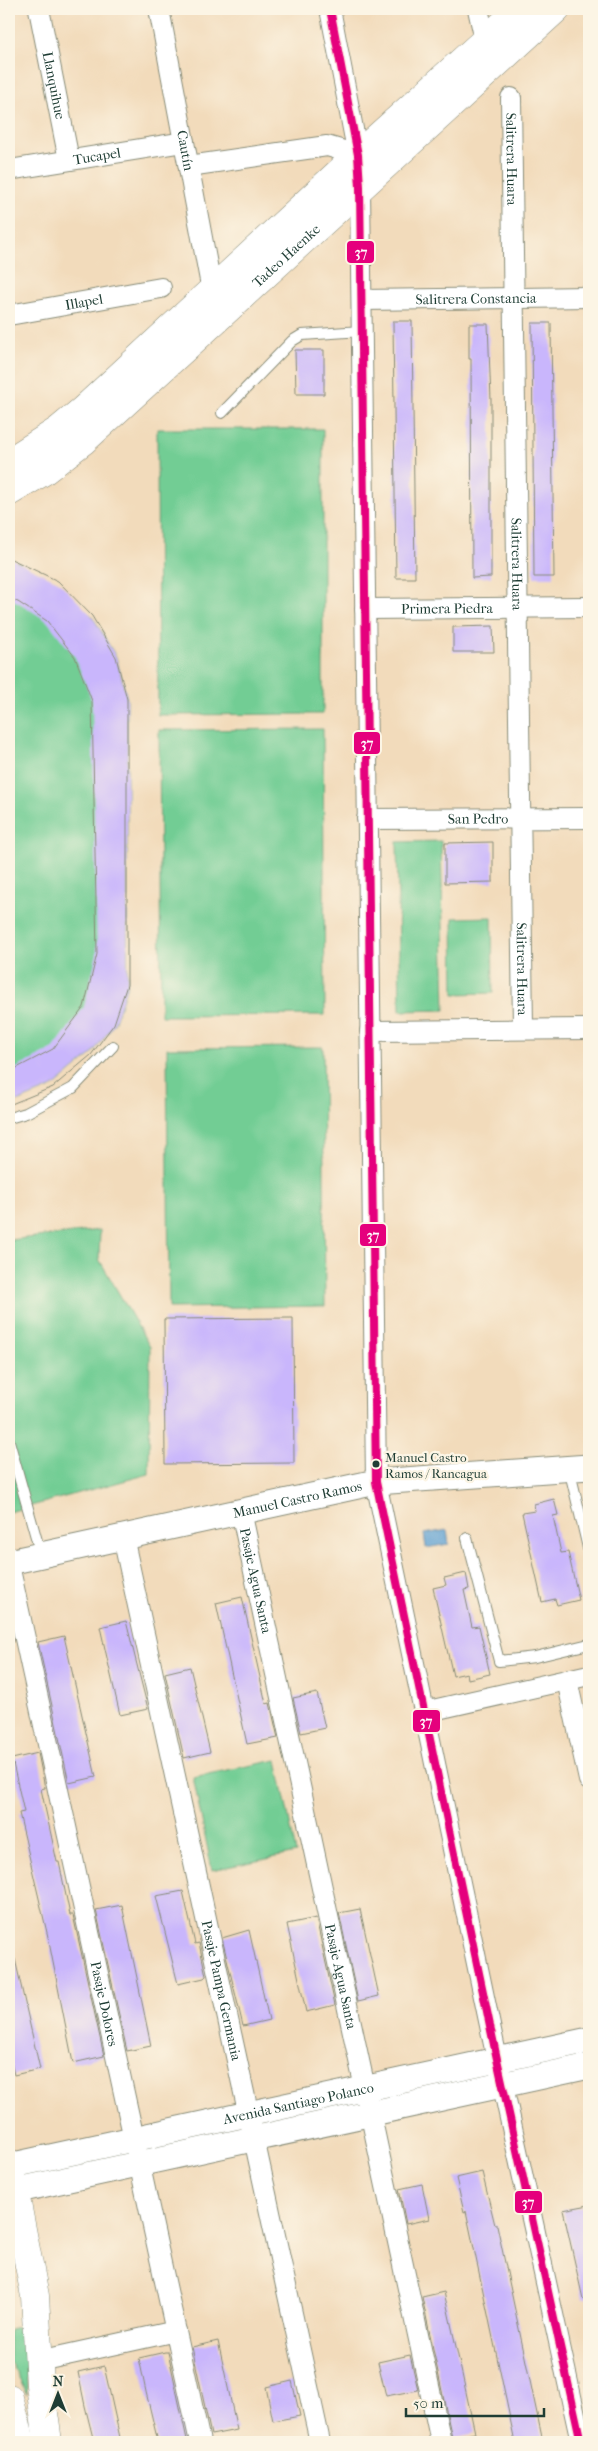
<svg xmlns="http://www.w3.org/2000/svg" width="598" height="2451" font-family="'IM FELL French Canon',serif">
<rect width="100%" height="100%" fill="#fcf5e5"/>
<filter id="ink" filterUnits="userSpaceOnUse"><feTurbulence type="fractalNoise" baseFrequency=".02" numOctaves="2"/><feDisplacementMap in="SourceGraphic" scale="10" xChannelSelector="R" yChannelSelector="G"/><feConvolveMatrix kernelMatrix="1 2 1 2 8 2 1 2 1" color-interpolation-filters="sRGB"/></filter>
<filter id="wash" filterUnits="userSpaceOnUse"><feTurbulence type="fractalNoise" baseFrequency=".0096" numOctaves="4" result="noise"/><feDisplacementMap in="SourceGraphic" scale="20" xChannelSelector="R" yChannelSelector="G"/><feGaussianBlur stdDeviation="1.12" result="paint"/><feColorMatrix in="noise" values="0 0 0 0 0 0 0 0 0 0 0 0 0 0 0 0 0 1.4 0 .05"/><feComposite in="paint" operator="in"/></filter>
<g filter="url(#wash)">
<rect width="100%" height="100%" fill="#f2dbbb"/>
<path fill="#72cd94" stroke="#488564" d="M157,429H323V714L158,715Z
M9,561L18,562L92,616L116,657L127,699V985L114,1024L91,1055L53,1087L9,1105Z
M323,729L325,1015L161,1016L159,730Z
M441,841L445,1010L400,1011L397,842Z
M492,917L493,993L454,994L453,918Z
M323,1047L325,1306L169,1308L167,1048Z
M100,1230L99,1259L150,1347L149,1474L9,1512V1240Z
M277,1760L296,1853L212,1870L193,1777Z
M27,2325V2394L9,2360V2329Z"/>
<path fill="#5fa0d2" stroke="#3f6e83" d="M447,1530L449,1544L426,1548L424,1534Z"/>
<g id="blocks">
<path fill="#c9b6fc" d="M393,321H412L415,578H396Z
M532,323H551L554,577H534Z
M469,324H488L491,400V577L472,578L471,359H469Z
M295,350H324V394H296Z
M9,558L58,581L92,616L116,657L127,699V985L114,1024L91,1055L53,1087L9,1105V1072L53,1049L84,1007L97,954L92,701L75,657L47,621L18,602L9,599Z
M493,626L494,652H453V627Z
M493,842V882L445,883V843Z
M293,1318L294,1463L165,1464L164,1319Z
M554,1499L558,1515L553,1516L561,1553L568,1552L579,1600L557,1605L555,1599L542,1602L522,1513L535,1511L534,1504Z
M466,1573L469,1589L464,1590L472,1627L479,1626L490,1674L468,1679L467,1673L453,1676L433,1588L446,1585L444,1578Z
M242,1597L266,1704L270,1703L278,1738L247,1744L216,1603Z
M126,1621L148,1709L120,1715L100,1627Z
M64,1636L96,1777L69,1783L38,1642Z
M190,1667L210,1752L184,1758L165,1673Z
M317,1693L325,1728L301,1733L293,1698Z
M38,1753L45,1788L41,1789L57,1862H59L70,1915H73L104,2056L73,2063L48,1937L19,1813L24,1812L12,1759Z
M183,1891L195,1944L199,1943L206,1976L204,1978L178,1984L156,1896Z
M122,1905L151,2046L127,2051L96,1910Z
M360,1909L379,1996L358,2001L339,1913Z
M316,1918L335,2005L306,2012L287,1924Z
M249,1930L269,2020L243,2026L222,1938Z
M15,1959L40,2069L14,2075L9,2053V1960Z
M482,2172L495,2225H497L543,2442H515L466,2211L464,2212L456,2178Z
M422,2184L429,2219L406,2224L399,2189Z
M589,2205V2298L583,2299L563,2210Z
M444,2292L475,2433L452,2438L422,2297Z
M218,2341L237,2430L211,2435L192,2347Z
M165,2352H168L187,2440L186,2442H158L146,2392L139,2358Z
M410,2355L418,2390L386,2396L378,2362Z
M104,2366L116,2420L121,2442H94L85,2406L78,2372Z
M292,2381L300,2416L273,2421L266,2387Z"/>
</g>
</g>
<g filter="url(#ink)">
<use href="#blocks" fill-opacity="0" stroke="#888c78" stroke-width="1"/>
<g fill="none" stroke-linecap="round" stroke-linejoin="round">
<g stroke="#888c78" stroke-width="12">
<path id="service" d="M222,413L292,341L302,335L362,331
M9,1118L26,1113L73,1088L113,1046
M9,1441L41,1555
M569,1468L589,1552
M467,1538L499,1661L535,1657L589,1644"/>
</g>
<g stroke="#888c78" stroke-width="22">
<g id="minor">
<path id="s1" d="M39,9L69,160"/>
<path id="s2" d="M159,9L212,291"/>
<path d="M330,9L358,155L360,187L376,1482L497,2059L581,2442"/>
<path d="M478,9L485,40"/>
<path id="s3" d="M511,98L523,1029"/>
<path d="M189,166L327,146L358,155"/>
<path id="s4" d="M9,170L184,142"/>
<path id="s5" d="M362,300L589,297"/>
<path id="s6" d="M9,315L161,288"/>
<path id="s7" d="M365,609L589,607"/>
<path id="s8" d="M367,819L589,818"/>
<path d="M370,1031L589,1029"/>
<path id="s9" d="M241,1511L441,2442"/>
<path id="s10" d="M123,1537L320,2442"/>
<path id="s11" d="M9,1565L200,2442"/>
<path d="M567,1680L589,1780"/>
<path d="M424,1712L589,1675"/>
<path d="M39,2361L176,2331"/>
</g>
</g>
<g stroke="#888c78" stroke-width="27">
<g id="tertiary">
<path id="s12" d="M9,1562L376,1482L589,1467"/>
<path id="s13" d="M9,2166L589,2040"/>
<path d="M9,2192L589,2066"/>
</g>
</g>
<g stroke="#888c78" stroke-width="29">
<g id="secondary">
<path d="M9,462L59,430L83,410L358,155L520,9"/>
<path id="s14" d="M9,492L44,471L83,441L556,9"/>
<path d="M9,2163L35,2296L40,2385L48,2442"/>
<path d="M9,2398L21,2442"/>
</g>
</g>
<use href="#service" stroke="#fff" stroke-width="10"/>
<use href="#minor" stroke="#fff" stroke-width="20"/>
<use href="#tertiary" stroke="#fff" stroke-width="25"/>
<use href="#secondary" stroke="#fff" stroke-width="28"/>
<g stroke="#fcf5e5" stroke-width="11">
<path id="bus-1" d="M330,9L358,155L360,187L376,1482L497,2059L581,2442"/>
</g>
<use href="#bus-1" stroke="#e5007d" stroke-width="8"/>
</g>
</g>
<circle fill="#1f3d34" stroke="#fcf5e5" stroke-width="2" cx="376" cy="1464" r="4.5"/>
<g text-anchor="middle" stroke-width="4.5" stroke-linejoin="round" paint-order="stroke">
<g font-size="13" fill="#1f3d34" stroke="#fcf5e5" text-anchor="start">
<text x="385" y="1462">Manuel Castro<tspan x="385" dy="16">Ramos / Rancagua</tspan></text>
</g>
<g font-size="14" fill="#1f3d34" stroke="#fcf5e5">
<text dy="5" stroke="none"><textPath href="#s1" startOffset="78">Llanquihue</textPath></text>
<text dy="5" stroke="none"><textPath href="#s2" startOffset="144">Cautín</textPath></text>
<text dy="5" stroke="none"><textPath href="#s4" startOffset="89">Tucapel</textPath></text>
<text dy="5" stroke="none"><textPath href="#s3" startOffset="61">Salitrera Huara</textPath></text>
<text dy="5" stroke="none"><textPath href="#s14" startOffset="365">Tadeo Haenke</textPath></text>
<text dy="5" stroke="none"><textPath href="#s5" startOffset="114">Salitrera Constancia</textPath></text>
<text dy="5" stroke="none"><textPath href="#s6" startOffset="76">Illapel</textPath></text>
<text dy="5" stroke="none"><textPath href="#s3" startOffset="466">Salitrera Huara</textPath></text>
<text dy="5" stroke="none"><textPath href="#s7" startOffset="82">Primera Piedra</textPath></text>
<text dy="5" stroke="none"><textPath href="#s8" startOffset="111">San Pedro</textPath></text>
<text dy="5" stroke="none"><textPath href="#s3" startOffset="871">Salitrera Huara</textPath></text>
<text dy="5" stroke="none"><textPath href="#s12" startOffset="295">Manuel Castro Ramos</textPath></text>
<text dy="5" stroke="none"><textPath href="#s9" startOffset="71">Pasaje Agua Santa</textPath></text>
<text dy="5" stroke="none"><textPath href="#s9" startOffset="476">Pasaje Agua Santa</textPath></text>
<text dy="5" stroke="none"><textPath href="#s10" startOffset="464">Pasaje Pampa Germania</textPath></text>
<text dy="5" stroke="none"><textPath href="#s11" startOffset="449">Pasaje Dolores</textPath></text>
<text dy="5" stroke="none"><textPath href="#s13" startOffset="296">Avenida Santiago Polanco</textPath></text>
</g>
</g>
<g stroke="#fcf5e5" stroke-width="2">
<rect x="346" y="240" width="29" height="24" rx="5" fill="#e5007d"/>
<rect x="353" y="731" width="28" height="24" rx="5" fill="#e5007d"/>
<rect x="359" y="1223" width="28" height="24" rx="5" fill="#e5007d"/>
<rect x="412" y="1709" width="29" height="24" rx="5" fill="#e5007d"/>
<rect x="514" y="2190" width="29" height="24" rx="5" fill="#e5007d"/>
</g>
<g font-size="14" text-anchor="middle" font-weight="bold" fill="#fff">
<text x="361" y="257">37</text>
<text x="367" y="748">37</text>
<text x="373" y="1240">37</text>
<text x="426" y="1726">37</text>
<text x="528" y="2207">37</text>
</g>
<rect width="598" height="2451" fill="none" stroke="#fcf5e5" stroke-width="30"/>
<g transform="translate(58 2394)" stroke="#fcf5e5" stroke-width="4" paint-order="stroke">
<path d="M0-4L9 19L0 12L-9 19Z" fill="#1f3d34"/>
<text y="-8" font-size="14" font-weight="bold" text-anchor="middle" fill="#1f3d34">N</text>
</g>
<path d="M406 2408v8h138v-8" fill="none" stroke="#1f3d34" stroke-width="2.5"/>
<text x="413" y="2408" font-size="15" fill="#1f3d34" stroke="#fcf5e5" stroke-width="4" paint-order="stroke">50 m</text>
</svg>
